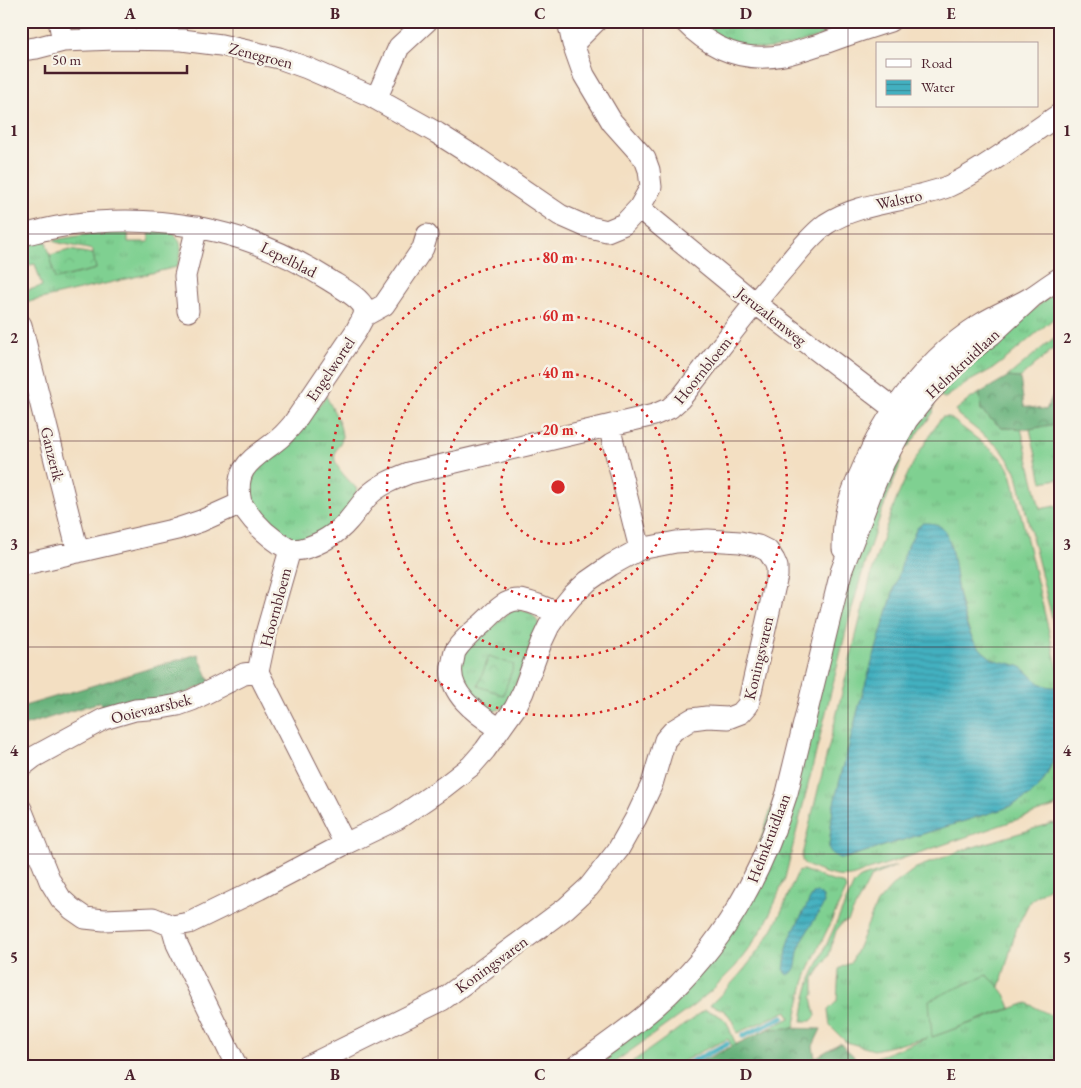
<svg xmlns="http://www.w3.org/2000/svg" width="1081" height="1088" font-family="'EB Garamond',serif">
<defs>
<pattern id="grass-tufts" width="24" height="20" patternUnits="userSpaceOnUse" patternTransform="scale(1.25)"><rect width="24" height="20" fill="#7fd091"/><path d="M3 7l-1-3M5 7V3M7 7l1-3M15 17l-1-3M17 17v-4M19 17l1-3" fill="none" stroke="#6fb27d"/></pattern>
<pattern id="forest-crowns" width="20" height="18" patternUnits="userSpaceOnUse" patternTransform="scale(1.25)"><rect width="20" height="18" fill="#67b27b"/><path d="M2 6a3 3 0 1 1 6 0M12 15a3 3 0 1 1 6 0" fill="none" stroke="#579065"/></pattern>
<pattern id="park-crowns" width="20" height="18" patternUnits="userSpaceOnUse" patternTransform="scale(1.25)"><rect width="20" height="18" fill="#7fd091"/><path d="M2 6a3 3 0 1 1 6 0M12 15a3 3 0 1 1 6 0" fill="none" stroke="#6fb27d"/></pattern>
<pattern id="water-rules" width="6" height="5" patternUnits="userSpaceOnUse" patternTransform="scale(1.25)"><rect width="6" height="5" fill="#43b0c0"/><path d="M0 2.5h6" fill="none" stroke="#3a8f9c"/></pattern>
</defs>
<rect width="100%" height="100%" fill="#f7f3e8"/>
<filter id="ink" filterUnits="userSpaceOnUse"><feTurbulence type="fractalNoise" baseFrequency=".02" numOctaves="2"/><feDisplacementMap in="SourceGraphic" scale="10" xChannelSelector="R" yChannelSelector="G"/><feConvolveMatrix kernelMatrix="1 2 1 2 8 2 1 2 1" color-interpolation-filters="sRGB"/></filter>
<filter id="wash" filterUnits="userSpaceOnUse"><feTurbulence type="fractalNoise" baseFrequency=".0096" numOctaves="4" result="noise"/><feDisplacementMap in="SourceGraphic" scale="20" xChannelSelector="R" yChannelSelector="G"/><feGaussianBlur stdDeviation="1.12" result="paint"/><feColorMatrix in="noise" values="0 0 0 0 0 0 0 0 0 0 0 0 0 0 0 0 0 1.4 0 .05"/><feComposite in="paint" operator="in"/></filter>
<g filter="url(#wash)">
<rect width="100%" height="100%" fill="#f3dfc2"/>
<path fill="url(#grass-tufts)" stroke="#64785e" d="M696,21H866L788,46L763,49L730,43Z
M128,227V242H149L150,228L173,232C185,246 181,252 177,267L28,302L26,291L42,286L35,264L21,267C21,243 24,246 46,241L56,279L96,269L93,254V250L55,242L54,240L90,234L95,229Z
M1060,288V313L1006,359L994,368L970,381L945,398L940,397L939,387Z
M1060,333V343L1020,378L1007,377Z
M980,393L981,411L1002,428H1021L1040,509L1060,505V651L1016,471L1001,449L958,415L956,410L970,399Z
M326,396C332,408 341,422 342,436C342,443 336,447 335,454C332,466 349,480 357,489L352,504L332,526L297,542L279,534L249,500L247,480L257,465L308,420Z
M932,403L934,406L933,413L908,447L903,448L904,434Z
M942,417H949L998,455L1008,467L1012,477L1060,678V687C1039,689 1037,679 1024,669C1014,662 1001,665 991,658C986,654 979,648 974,642C972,638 970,633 968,628C959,603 955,576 951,549L860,702L834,807L831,827L829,849L845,858L1003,809C1029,798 1040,792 1051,765C1054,758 1054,750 1060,743V805L854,875C837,880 819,871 804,864L802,860V855L871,575C885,528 900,481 927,440C932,432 936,424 942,417Z
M1060,423V484L1058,479L1042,482L1030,429Z
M895,451L900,454L901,462L883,508L868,552L848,623L785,878L767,921L751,946L735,967L712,990L693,1006L608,1067H589L729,935L851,569Z
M513,609C528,611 532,611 539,624L508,705C490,715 486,713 475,698C470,690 464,683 459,675L462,654Z
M1053,823L1060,826V867L1052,885L1030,901L1017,927L1000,987L987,976L932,1037L1027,1003L1060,1020V1067H859L861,1063L927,1038L874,1050L846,1042L830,1026L828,1010L837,1001L839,969L852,961L877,903L892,886L916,868L960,851Z
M896,866L871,877L848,921L842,923L836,931L829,955L814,978V995L812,997L816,1016L811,1021H802L806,997L811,979L854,884L859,879L863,877Z
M803,870L832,881L842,883L845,885L846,890L811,964L804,983L794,1028L768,1029L790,1018L787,1011L737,1033C731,1016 728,1010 710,1005C735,982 757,956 774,926C784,909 789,890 798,872Z
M705,1010C732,1019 725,1022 736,1044L732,1046L728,1039L700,1052L673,1067H625Z"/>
<path fill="url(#forest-crowns)" stroke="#586853" d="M1007,377L1020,378L1024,406L1046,410L1060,380V423L1030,429L1002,428L981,411L980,393Z
M198,654L210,682L176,698L105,710L100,702L23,726L21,722V707Z
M786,1028L821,1029L813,1046L815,1058L840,1043L861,1063L859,1067H689L768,1029Z
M21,1052L36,1067H21Z"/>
<path fill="url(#park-crowns)" stroke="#64785e" d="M70,250L93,254L96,269L55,279L50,255Z
M489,656L514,665L503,695L478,686Z"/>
<path fill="#7fd091" stroke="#64785e" d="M987,975C1000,987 1005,991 1011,1008L932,1037L929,1000Z"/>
<path fill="url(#water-rules)" stroke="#466876" d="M923,523C929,523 936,523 941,527C953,536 955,577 958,592C962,608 965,625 973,640C976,645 989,658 995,660C1004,663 1013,663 1021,667C1036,677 1038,689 1060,687V743C1054,750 1054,758 1051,765C1040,792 1029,798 1003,809L845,858H839L832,854L829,849L831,827L833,807L860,702L906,550L917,528Z
M817,893L820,894L823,897L824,903C816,920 803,934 798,952C796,961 798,971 788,975L785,973L784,970L787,949L790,938L810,899L813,894Z"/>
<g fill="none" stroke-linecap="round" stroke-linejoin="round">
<path stroke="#43b0c0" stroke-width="5.5" d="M743,1036L783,1017
M681,1067L727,1044"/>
</g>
</g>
<g filter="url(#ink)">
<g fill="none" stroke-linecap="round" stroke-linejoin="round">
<g stroke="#856260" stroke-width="23">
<path id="minor" d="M59,21L63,41
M684,21C712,50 744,63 784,55C798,52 811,47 825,43C846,35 868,28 890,21
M573,44L596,21
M21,50L36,48L63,41L115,39L182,40L221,45L279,58L307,68L369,95L437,133L478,159L560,215L585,226L607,231L624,224L639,208L651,187L649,170L645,159L612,122L584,75L573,44L568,21
M376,99L399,47L427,21
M639,208L755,303L906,418
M21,236C28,233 36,232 43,230C61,226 78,223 96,222C181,216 257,234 329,280C338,286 360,297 364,308C365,310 364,313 364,316
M188,311L185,276L197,227
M21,325L78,552
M609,426L640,549
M241,503C253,523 269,538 290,550
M843,549C843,539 843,529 845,519C847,503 854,487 861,472C870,451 881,428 895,409C918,376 947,345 981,324C997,314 1015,307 1032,297C1041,291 1050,284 1060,278
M21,565L177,529L201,521L241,503C233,467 252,460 276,441C283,436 288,430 293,424L356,331L364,316L384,305L423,248L427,235
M500,729C478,715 444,692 453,661C454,657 454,653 456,650C463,639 474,631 483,623C493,614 504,600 518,600C530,600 547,609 558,613
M21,767L34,757L104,719L135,710L161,708L178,705L192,700L244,674L258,672
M21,809L50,881L61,899L72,909L85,918L104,920L153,918L172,926
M345,844L258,672L266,634L290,550C294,549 298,550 302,549C319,545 337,534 348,521C355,513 361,504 368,496C379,485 394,479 409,473L654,415L670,408L680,399C716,354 749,308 787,265C799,251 811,235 826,224C863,200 909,203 949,186C969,177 986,165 1004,153C1022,140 1041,127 1060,114
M237,1067L177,944L172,926L189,923L259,889L345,844L397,819L444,787L471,766L485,750L515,708L523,692L541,643L549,626L558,613L572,596L588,581L611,565L640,549L676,542L708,540L740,542L758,546L768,551L774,560L777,567V576L748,705L741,713L728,718L707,717L692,719L674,730L665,740L652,784L636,818L618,850L589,887L566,908L442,1000L306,1067
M575,1067C603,1047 631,1028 657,1005C723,946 761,877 787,793L841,572L871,493L884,462L907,420L927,395L951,369L969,352L992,334L1032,297"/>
</g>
<use href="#minor" stroke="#fff" stroke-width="21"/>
</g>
</g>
<path fill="none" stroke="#4a1f2b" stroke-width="1" stroke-opacity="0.55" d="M233,21V1067M438,21V1067M643,21V1067M848,21V1067M21,234H1060M21,441H1060M21,647H1060M21,854H1060"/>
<g fill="none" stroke="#d62828" stroke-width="2.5" stroke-dasharray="2.5 5">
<circle cx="558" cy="487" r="57"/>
<circle cx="558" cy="487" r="114"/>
<circle cx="558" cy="487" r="171"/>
<circle cx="558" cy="487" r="229"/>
</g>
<g text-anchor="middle" stroke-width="5" stroke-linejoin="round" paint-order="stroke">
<g font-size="16" fill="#4a1f2b" stroke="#f7f3e8">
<text transform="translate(261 55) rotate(14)" y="6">Zenegroen</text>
<text transform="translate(899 199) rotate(-12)" y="6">Walstro</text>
<text transform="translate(289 259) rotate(27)" y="6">Lepelblad</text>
<text transform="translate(772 316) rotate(38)" y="6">Jeruzalemweg</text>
<text transform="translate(962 363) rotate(-43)" y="6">Helmkruidlaan</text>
<text transform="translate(330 369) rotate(-56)" y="6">Engelwortel</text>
<text transform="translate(702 370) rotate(-51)" y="6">Hoornbloem</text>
<text transform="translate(53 454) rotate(76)" y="6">Ganzerik</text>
<text transform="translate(275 607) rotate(-75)" y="6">Hoornbloem</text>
<text transform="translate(758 658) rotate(-77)" y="6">Koningsvaren</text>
<text transform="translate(151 708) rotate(-14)" y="6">Ooievaarsbek</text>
<text transform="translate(768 838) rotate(-69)" y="6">Helmkruidlaan</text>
<text transform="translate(491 964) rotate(-36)" y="6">Koningsvaren</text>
</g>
</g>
<circle cx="558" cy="487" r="8" fill="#d62828" stroke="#f7f3e8" stroke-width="2.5"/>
<g font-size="15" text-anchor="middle" font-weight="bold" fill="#d62828" stroke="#f7f3e8" stroke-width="5" stroke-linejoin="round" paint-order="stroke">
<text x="558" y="263">80 m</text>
<text x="558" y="321">60 m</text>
<text x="558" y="378">40 m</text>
<text x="558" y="435">20 m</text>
</g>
<rect width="1081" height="1088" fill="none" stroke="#f7f3e8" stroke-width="55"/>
<rect x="876" y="42" width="162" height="65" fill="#f7f3e8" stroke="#b29e9c"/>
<rect x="886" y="59" width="25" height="8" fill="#ffffff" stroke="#b29e9c"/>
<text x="921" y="68" font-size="15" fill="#4a1f2b">Road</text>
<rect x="886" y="80" width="25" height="15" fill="url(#water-rules)" stroke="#b29e9c"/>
<text x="921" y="92" font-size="15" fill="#4a1f2b">Water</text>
<path d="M45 65v8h142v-8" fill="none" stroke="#4a1f2b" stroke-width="2.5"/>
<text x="52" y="65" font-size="15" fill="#4a1f2b" stroke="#f7f3e8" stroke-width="4" paint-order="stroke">50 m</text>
<rect x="28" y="28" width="1026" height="1032" fill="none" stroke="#4a1f2b" stroke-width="2"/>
<g font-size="16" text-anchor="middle" font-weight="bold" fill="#4a1f2b">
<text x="130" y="19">A</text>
<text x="335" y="19">B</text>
<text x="540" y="19">C</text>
<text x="746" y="19">D</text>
<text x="951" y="19">E</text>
<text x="14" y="136">1</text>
<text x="1067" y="136">1</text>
<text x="14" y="343">2</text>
<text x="1067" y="343">2</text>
<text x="14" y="550">3</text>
<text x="1067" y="550">3</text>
<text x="14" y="756">4</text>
<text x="1067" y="756">4</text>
<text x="14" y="963">5</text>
<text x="1067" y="963">5</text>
<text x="130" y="1080">A</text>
<text x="335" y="1080">B</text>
<text x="540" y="1080">C</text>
<text x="746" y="1080">D</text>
<text x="951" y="1080">E</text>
</g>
</svg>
